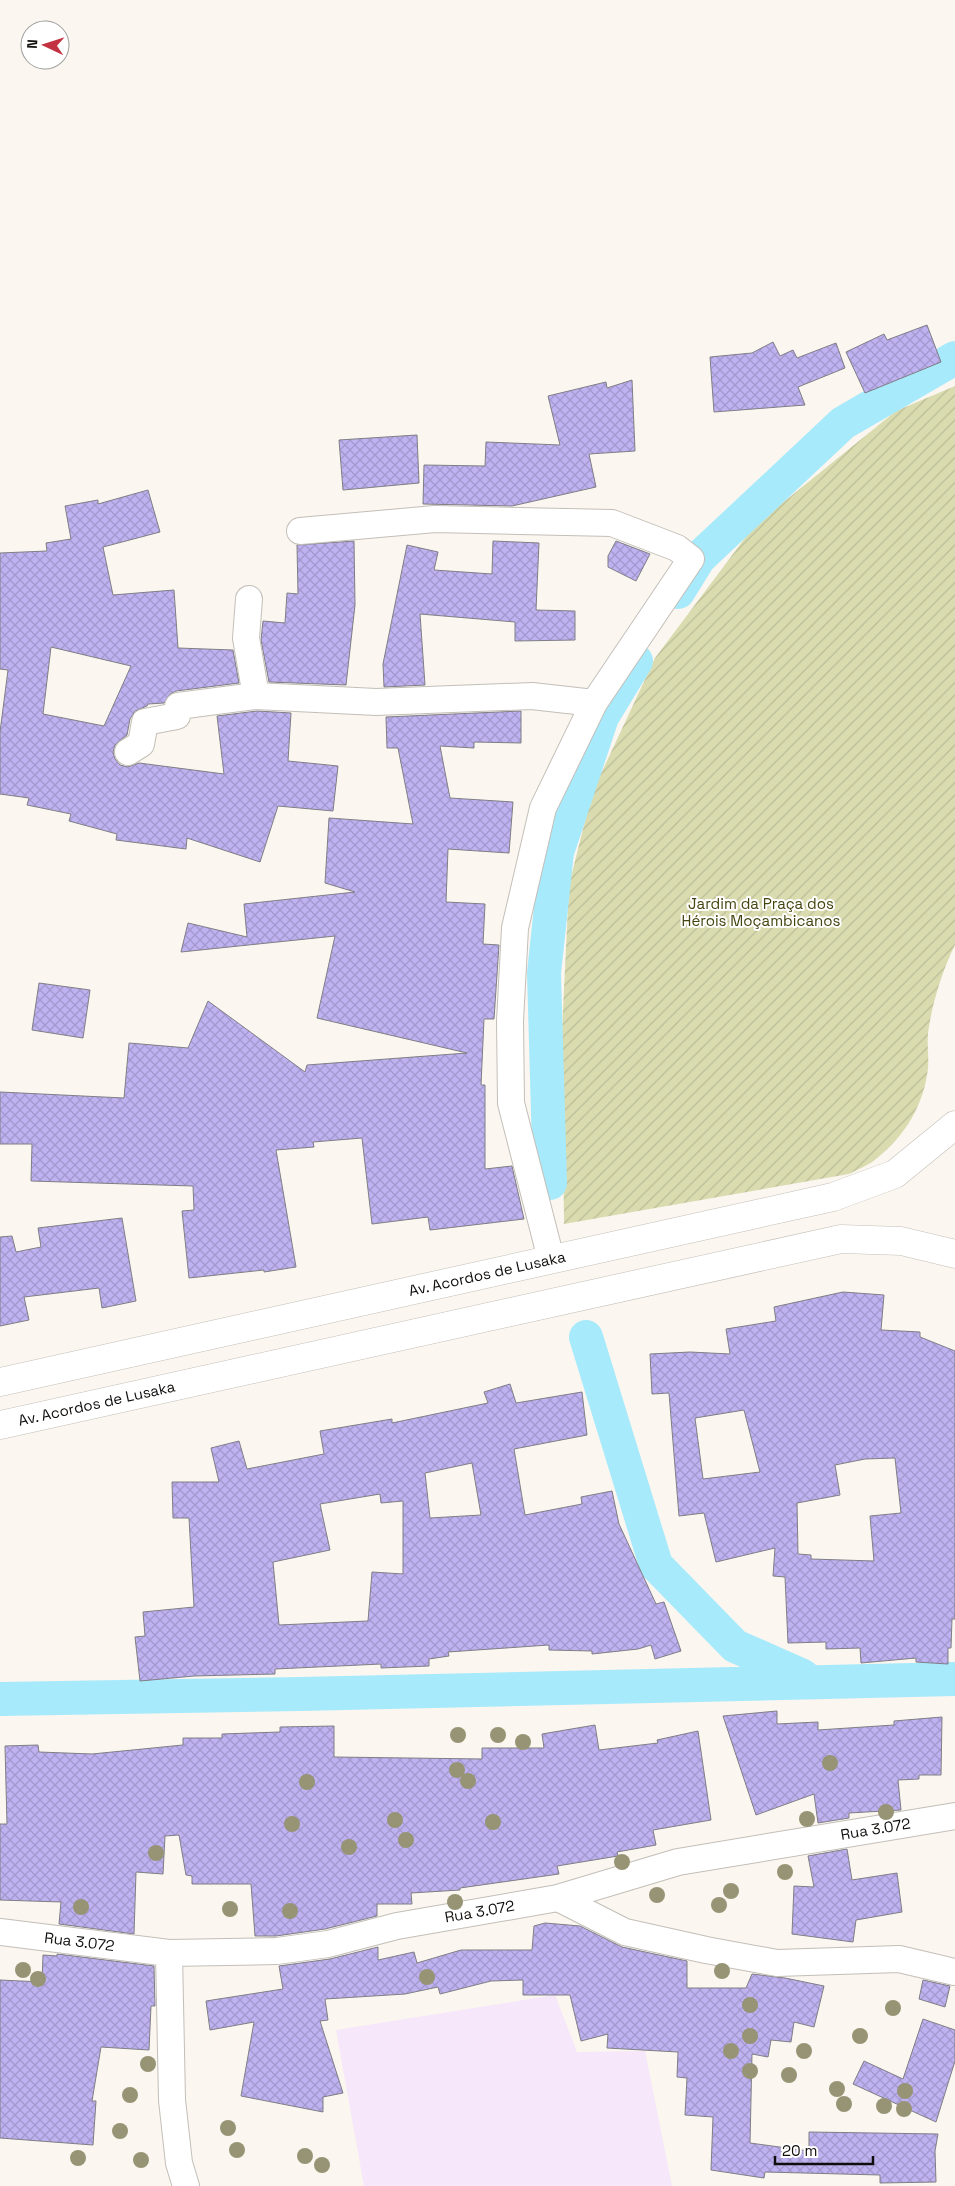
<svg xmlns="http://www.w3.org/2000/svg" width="955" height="2186" font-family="'Space Grotesk',sans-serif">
<defs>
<pattern id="garden-furrows" width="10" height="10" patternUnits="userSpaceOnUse" patternTransform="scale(1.25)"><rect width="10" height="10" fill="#dadcb0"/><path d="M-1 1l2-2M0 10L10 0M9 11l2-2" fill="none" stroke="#babc96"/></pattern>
<pattern id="building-cross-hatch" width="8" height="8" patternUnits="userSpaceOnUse" patternTransform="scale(1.25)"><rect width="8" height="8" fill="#beb2f1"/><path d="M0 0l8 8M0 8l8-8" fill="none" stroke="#a298cd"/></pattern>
</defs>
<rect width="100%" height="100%" fill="#fbf6ef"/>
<path fill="#f6e7fa" d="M555,1995L577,2052L645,2051L672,2186H364L336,2030Z"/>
<path fill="url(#garden-furrows)" d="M955,386V945C942,971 932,1004 928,1033C927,1045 929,1057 928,1068C924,1105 905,1136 876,1159C869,1165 858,1169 849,1174L564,1224L562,1031L569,885L592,793L655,658L754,526L896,411Z"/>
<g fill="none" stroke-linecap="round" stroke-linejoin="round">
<path stroke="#a7eafc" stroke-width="34" d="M678,592L699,558L843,423L955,358
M550,1183L544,973L557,852L602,717L636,661
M586,1337L656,1565L735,1646L803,1676
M0,1699L300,1694L955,1679"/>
</g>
<path fill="url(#building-cross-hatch)" stroke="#7f7e85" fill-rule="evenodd" d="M927,325L941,362L865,393L846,352L884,334L887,340Z
M773,342L780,356L793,350L797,358L836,343L845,368L798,387L805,405L714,412L710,357L752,353Z
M632,380L635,451L589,454L596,487L512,506L423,504L424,465L485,466L486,442L560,445L548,396L606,382L607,388Z
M417,435L419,483L343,490L339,440Z
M148,490L160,532L103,547L113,595L174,590L178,648L233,650L239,683L176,691L170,694L164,703L148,704L147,706L135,711L130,719L127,735L115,745L113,752L115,759L120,765L128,767L139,763L224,774L217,716L257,711L291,713L288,761L338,766L333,811L278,806L260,862L187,838L186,849L116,840L117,834L69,821L71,814L27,805L29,798L0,794V732L8,670L0,669V553L47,551L46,543L71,539L65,506L98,500V504ZM51,647L131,666L104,726L43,714Z
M354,541L355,605L346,685L269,682L261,640L263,621L285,623L287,593L298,594L297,545Z
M493,541L539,543L536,610L575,611V640L515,641V622L420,614L425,685L384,687L383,664L407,545L438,552L434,570L492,574Z
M616,541L650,554L636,581L608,567V556Z
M521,711V743L474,742V748L440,746L450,798L513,802L509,853L448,849L446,902L485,904L483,944L499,945L494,1019H484L481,1085H485V1169L512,1166L524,1219L430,1230L428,1217L372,1224L362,1138L313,1142L314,1147L276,1150L296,1267L264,1272V1270L189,1278L182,1211L194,1210L193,1186L31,1181L32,1144H0V1092L124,1098L129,1043L188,1048L208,1001L305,1072L307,1065L467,1053L317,1018L335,936L181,952L188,923L247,937L244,904L355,892L325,883L329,818L413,824L398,748H387L386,717Z
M39,983L90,990L83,1038L32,1030Z
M122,1218L136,1301L102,1308L99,1288L24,1297L29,1320L0,1326V1237L12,1236L16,1252L41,1247L38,1228Z
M843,1292L884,1295L881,1330L920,1332V1337L955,1351V1619H952L951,1648H948V1664L916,1662V1658L861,1663L860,1648L826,1649V1642L788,1643L785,1577L773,1576L775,1548L716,1562L704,1513L679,1516L669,1393L652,1394L650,1354L690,1352L730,1354L726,1329L776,1321L774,1307ZM744,1410L760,1472L703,1479L695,1418ZM895,1458L901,1513L870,1516L874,1561L811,1559V1555L798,1554L797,1503L840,1495L835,1465L865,1459Z
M510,1384L516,1403L582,1392L587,1435L514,1449L525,1515L582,1504L581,1497L612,1491L619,1524L656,1604L664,1602L681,1651L655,1659L651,1645L638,1649L592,1654V1651L549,1650V1645L448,1652L449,1656L429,1659V1666L381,1668V1664L275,1669V1674L194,1676L140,1681L135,1637L145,1636L143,1612L194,1607L189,1518H173L172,1482H219L211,1448L239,1441L247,1469L324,1454L320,1431L392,1419V1423L488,1403L484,1392ZM472,1463L481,1515L430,1518L425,1473ZM380,1494L381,1503L403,1501V1574L372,1572L368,1621L279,1625L273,1562L330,1550L320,1504Z
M777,1711V1724L818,1722V1730L894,1725V1721L942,1717L941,1775H919V1779L898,1780L901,1810L849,1813V1818L818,1823L814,1794L756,1815L723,1716Z
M595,1725L599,1750L658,1743L657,1740L698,1731L711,1820L653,1830L656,1845L617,1852L618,1856L557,1866L559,1874L460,1888V1890L411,1893L412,1904H377V1916L325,1929L276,1936H255L251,1884H192V1876L186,1875L179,1835L165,1836L163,1874L136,1872L134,1934L59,1924L61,1902L0,1900V1824H7L5,1746L38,1745L39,1752L92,1754L183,1745V1738H222V1734L280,1732V1727L334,1726V1757L482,1759V1748H544L542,1734Z
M847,1849L852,1880L897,1873L902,1912L856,1920L853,1942L792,1934L794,1886L814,1887L808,1856Z
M545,1923L580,1926L622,1947L687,1961V1988H746L752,1974L785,1978L824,1986L814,2027L794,2022L791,2042L771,2040L768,2057L752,2054L750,2143L809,2151V2132L938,2134L935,2151L936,2182L880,2183V2175L765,2172L764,2178L711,2170L713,2117L685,2115L687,2078L677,2077L678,2052L607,2048L608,2034L581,2041L570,1995H523V1980L491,1981L440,1994L438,1987L405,1994L325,1999L328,2020L320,2021L343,2093L323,2097V2112L241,2096L254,2022L210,2030L206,2001L283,1989L279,1966L330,1959L378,1947V1960L414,1952L417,1963L461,1950H532L534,1926Z
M57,1954L154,1966L155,2006H151L149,2050L101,2047L92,2101H96L93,2145L0,2138V1980L42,1982L43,1955L57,1956Z
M923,1980L950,1986L945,2007L919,1999Z
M923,2019L955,2030V2061L936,2122L853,2084L864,2061L903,2079Z"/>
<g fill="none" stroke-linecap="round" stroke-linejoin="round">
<g stroke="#c3bfb8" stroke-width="28">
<g id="street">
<path d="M300,531L435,519L612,523L677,548L691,559L594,703L543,808L515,928L510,1021L511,1103L551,1259"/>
<path d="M249,599L246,638L256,696"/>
<path d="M128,752L141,744L145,722L177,716L178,706L256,696L376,702L532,696L594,703"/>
<path d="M558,1898L625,1932L706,1950L777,1963L899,1959L955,1972"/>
<path id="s1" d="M0,1932L169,1953L277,1951L328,1944L397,1926L558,1898L678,1862L955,1816"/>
<path d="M169,1953L172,2100L179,2163L186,2186"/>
</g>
</g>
<g stroke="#c3bfb8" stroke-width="29">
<g id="secondary">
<path id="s2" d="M0,1382L833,1197L895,1174L955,1125"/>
<path id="s3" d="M0,1425L841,1239L901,1241L955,1254"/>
</g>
</g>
<use href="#street" stroke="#fff" stroke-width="26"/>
<use href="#secondary" stroke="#fff" stroke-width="28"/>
</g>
<g fill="#969474">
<circle cx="458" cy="1735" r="8"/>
<circle cx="498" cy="1735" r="8"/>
<circle cx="523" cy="1742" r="8"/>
<circle cx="830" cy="1763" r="8"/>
<circle cx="457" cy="1770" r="8"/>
<circle cx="468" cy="1781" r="8"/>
<circle cx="307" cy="1782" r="8"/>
<circle cx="886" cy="1812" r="8"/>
<circle cx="807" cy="1819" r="8"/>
<circle cx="395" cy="1820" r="8"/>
<circle cx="493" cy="1822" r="8"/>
<circle cx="292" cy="1824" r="8"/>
<circle cx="406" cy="1840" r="8"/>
<circle cx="349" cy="1847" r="8"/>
<circle cx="156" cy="1853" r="8"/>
<circle cx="622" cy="1862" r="8"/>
<circle cx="785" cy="1872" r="8"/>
<circle cx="731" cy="1891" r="8"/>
<circle cx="657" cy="1895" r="8"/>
<circle cx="455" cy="1902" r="8"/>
<circle cx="719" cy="1905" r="8"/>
<circle cx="81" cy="1907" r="8"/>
<circle cx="230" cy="1909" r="8"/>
<circle cx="290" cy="1911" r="8"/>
<circle cx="23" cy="1970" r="8"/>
<circle cx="722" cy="1971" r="8"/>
<circle cx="427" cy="1977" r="8"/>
<circle cx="38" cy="1979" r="8"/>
<circle cx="750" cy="2005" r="8"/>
<circle cx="893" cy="2008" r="8"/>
<circle cx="750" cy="2036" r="8"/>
<circle cx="860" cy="2036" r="8"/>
<circle cx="731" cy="2051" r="8"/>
<circle cx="804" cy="2051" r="8"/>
<circle cx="148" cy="2064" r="8"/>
<circle cx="750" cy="2071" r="8"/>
<circle cx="789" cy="2075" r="8"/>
<circle cx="837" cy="2089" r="8"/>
<circle cx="905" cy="2091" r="8"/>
<circle cx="130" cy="2095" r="8"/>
<circle cx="844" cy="2104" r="8"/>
<circle cx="884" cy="2106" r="8"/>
<circle cx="904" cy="2109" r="8"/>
<circle cx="228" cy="2128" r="8"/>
<circle cx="120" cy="2131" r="8"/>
<circle cx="237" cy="2150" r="8"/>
<circle cx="305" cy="2156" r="8"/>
<circle cx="78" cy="2158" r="8"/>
<circle cx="141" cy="2160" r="8"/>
<circle cx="322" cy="2165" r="8"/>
</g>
<g text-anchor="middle" stroke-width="4" stroke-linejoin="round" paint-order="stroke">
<g font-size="15" fill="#444410" stroke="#fff">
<text x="761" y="909">Jardim da Praça dos<tspan x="761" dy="17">Hérois Moçambicanos</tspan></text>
</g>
<g font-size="15" fill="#100e0c" stroke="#fff">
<text dy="5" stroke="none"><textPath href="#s2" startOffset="499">Av. Acordos de Lusaka</textPath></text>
<text dy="5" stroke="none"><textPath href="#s3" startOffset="99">Av. Acordos de Lusaka</textPath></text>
<text dy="5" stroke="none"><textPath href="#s1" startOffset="890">Rua 3.072</textPath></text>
<text dy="5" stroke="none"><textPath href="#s1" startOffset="485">Rua 3.072</textPath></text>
<text dy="5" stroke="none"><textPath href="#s1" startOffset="80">Rua 3.072</textPath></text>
</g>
</g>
<g transform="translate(45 45) rotate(274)"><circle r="24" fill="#ffffff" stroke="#9f9f9e"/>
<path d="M0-4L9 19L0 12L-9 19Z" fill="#c23240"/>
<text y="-8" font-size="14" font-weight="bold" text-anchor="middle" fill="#100e0c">N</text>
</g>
<path d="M775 2156v8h98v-8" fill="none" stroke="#100e0c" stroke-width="2.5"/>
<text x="782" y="2156" font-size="15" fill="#100e0c" stroke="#ffffff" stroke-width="4" paint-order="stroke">20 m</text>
</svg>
